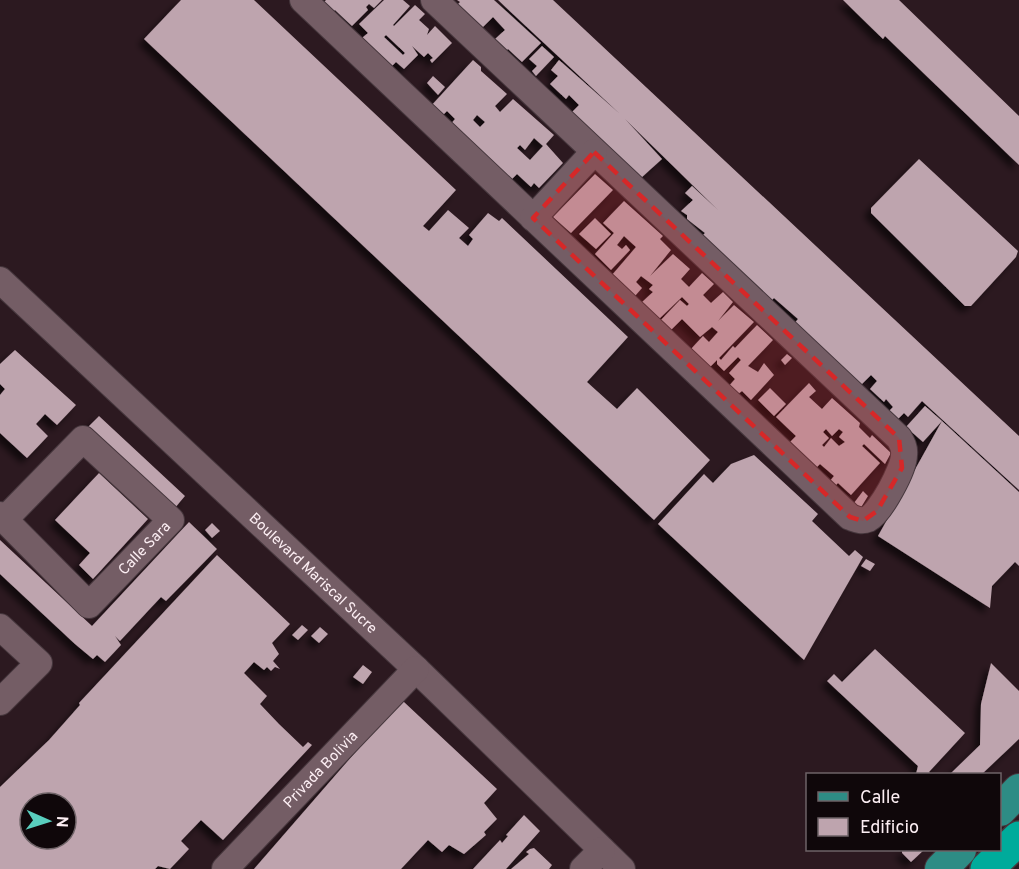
<svg xmlns="http://www.w3.org/2000/svg" width="1019" height="869" font-family="Overpass,sans-serif">
<defs>
<filter id="shadow"><feDropShadow dx="-5.5" dy="5.5" stdDeviation="3" flood-color="#0009"/></filter>
</defs>
<rect width="100%" height="100%" fill="#2c1920"/>
<path fill="#bea4ae" fill-rule="evenodd" filter="url(#shadow)" d="M181,0H254L456,190L423,226L429,231L448,210L469,228L459,238L468,246L473,239L469,235L488,213L499,221L502,218L628,337L587,382L617,409L637,388L710,460L654,520L144,39Z
M326,0H382L374,8L369,4L366,7L368,10L352,26L335,10L333,12L323,3Z
M384,0H403L410,6L393,25L394,26L415,5L425,14L419,20L429,29L427,35L435,26L452,43L432,63L430,60L433,58L428,53L424,57L412,46L418,55L404,69L396,62L390,68L362,38L368,33L359,24ZM386,35L405,53L403,55L384,37Z
M457,0H494L541,43L522,62L508,49L506,51L495,39L505,30L493,17L481,29L456,6L460,2Z
M498,0H553L1019,436V490L922,401L908,417L904,413L897,420L888,412L893,407L886,399L884,402L870,389L877,381L871,375L860,386L794,324L798,319L774,298L771,301L702,236L705,233L687,219V215L681,211L693,200L685,193L692,186L718,210L625,119L662,159L641,178L572,112L579,105L569,95L566,99L550,84L558,76L551,70L559,60L620,114Z
M843,0H899L1019,116V165L885,36L883,39Z
M542,46L554,57L536,76L532,71L537,66L529,59Z
M473,60L481,67V71L507,94L495,106L500,112L513,99L554,135L546,144L563,163L539,188L534,183L531,187L517,174L510,181L450,125L455,119L447,111L442,116L431,106ZM477,115L485,122L480,127L473,120ZM534,138L543,146L530,160L517,148L520,145L525,150Z
M433,76L445,87L438,95L427,83Z
M919,159L1018,251L1016,257L971,306H965L871,213V208Z
M595,174L613,190L571,233L553,217Z
M624,201L663,236L660,239L671,250L650,276L673,254L690,269L681,279L689,287L702,273L714,284L703,295L711,303L723,292L733,302L718,321L734,305L754,322L719,358L721,360L733,346L735,348L757,325L773,340L748,366L758,372L764,363L774,375L751,400L742,391L738,394L729,386L735,379L729,373L741,360L738,357L724,371L717,364V360L710,367L691,349L703,336L709,342L718,332L712,327L700,337L682,319L671,330L660,321L680,300L687,306L689,304L682,297L659,319L641,303L653,292L649,289L653,285L641,276L636,282L642,288L635,296L612,275L636,247L624,236L617,245L622,249L626,245L630,250L611,270L595,254L614,233L603,223Z
M595,218L611,234L596,249L579,234Z
M15,350L76,405L57,425L45,414L36,424L48,436L27,458L0,433V395L5,389L0,384V364Z
M787,354L792,358L785,365L781,360Z
M809,383L816,391L809,397L822,409L832,398L860,423L859,427L870,438L872,435L891,453L885,464L864,444L862,446L880,463L851,495L838,483L835,486L830,481L834,476L820,464L816,468L789,443L796,436L776,417ZM826,429L832,436L839,429L843,432L839,437L845,442L839,446L831,438L824,447L822,445L829,438L823,432Z
M770,388L786,404L774,416L758,400Z
M925,406L942,421L923,442L906,427Z
M99,416L185,496L174,509L87,428Z
M942,421L1019,492V566L1015,562L992,586L990,608L878,536Z
M754,455L818,514L812,521L849,556L855,550L863,557L804,660L658,524L704,474L713,483L731,464Z
M99,473L148,519L93,579L79,565L90,553L55,520Z
M863,491L868,496L860,509L854,503Z
M189,522L217,549L166,601L161,597L120,641L115,636L121,645L105,662L97,655L93,659L75,644L0,574V540L92,626Z
M212,523L220,531L212,538L205,530Z
M217,555L290,624L272,643L279,654L273,661L280,669L275,667L271,671L267,667L264,670L254,662L244,673L267,696L260,704L279,724L303,747L308,742L312,745L223,840L201,820L181,841L189,849L170,869L158,866L155,869H0V787L49,740L80,705L79,703ZM30,803H66V839H30Z
M866,559L875,564L870,571L861,566Z
M302,625L308,630L298,640L292,635Z
M320,627L328,634L319,643L311,636Z
M875,649L965,733L929,772L931,774H916L918,766L827,681L834,674L842,682Z
M991,663L1019,691V739L982,774H950L980,745L981,704Z
M363,665L372,672L363,684L353,677Z
M399,702H404L497,789L484,803L497,819L484,832L486,835L464,854L449,845L442,852L428,840L401,869H254Z
M524,815L540,831L506,869H473L500,840L502,843L508,836L506,835Z
M534,848L552,865L549,869H511L529,854L526,852L530,849Z
M902,850H924L911,862L902,853Z"/>
<g fill="none" stroke-linecap="round" stroke-linejoin="round">
<g stroke="#46373d" stroke-width="28">
<g id="minor">
<path d="M303,0L850,517C856,519 861,522 868,519C880,513 904,469 904,455C905,448 902,443 899,438L434,0"/>
<path d="M533,218L594,152"/>
<path id="s1" d="M0,280L416,669L622,869"/>
<path id="s2" d="M0,515L89,605L171,520L83,439L5,519"/>
<path d="M0,627L39,663L0,702"/>
<path id="s3" d="M225,869L416,669"/>
<path d="M583,869L602,850"/>
</g>
</g>
<g stroke="#46373d" stroke-width="34">
<path id="major" d="M1000,810L1019,790
M941,869L960,850"/>
</g>
<g stroke="#46373d" stroke-width="36">
<path id="highway" d="M987,869L1019,838"/>
</g>
<use href="#minor" stroke="#745d65" stroke-width="26"/>
<use href="#major" stroke="#2e8c85" stroke-width="32"/>
<use href="#highway" stroke="#00ab9b" stroke-width="33"/>
</g>
<path fill="#d62828" fill-opacity="0.2" stroke="#d62828" stroke-width="4.5" stroke-dasharray="12 8" stroke-linejoin="round" d="M594,152L899,438L902,468L877,511L863,521L850,517L533,218Z"/>
<g text-anchor="middle" stroke-width="6" stroke-linejoin="round" paint-order="stroke">
<g font-size="15" fill="#fceef3" stroke="#0f070a">
<text dy="5" stroke="none"><textPath href="#s2" startOffset="206">Calle Sara</textPath></text>
<text dy="5" stroke="none"><textPath href="#s1" startOffset="429">Boulevard Mariscal Sucre</textPath></text>
<text dy="5" stroke="none"><textPath href="#s3" startOffset="138">Privada Bolivia</textPath></text>
</g>
</g>
<rect x="806" y="773" width="195" height="78" fill="#0f070a" stroke="#6e6367" stroke-width="1.5"/>
<rect x="818" y="792" width="30" height="9" fill="#2e8c85" stroke="#6e6367" stroke-width="1.5"/>
<text x="860" y="803" font-size="18" fill="#fceef3">Calle</text>
<rect x="818" y="818" width="30" height="18" fill="#bea4ae" stroke="#6e6367" stroke-width="1.5"/>
<text x="860" y="833" font-size="18" fill="#fceef3">Edificio</text>
<g transform="translate(48 821) rotate(93)"><circle r="28" fill="#0f070a" stroke="#6e6367" stroke-width="1.5"/>
<path d="M0-4.5L10 22L0 15L-10 22Z" fill="#59cebe"/>
<text y="-9" font-size="16" font-weight="bold" text-anchor="middle" fill="#fceef3">N</text>
</g>
</svg>
